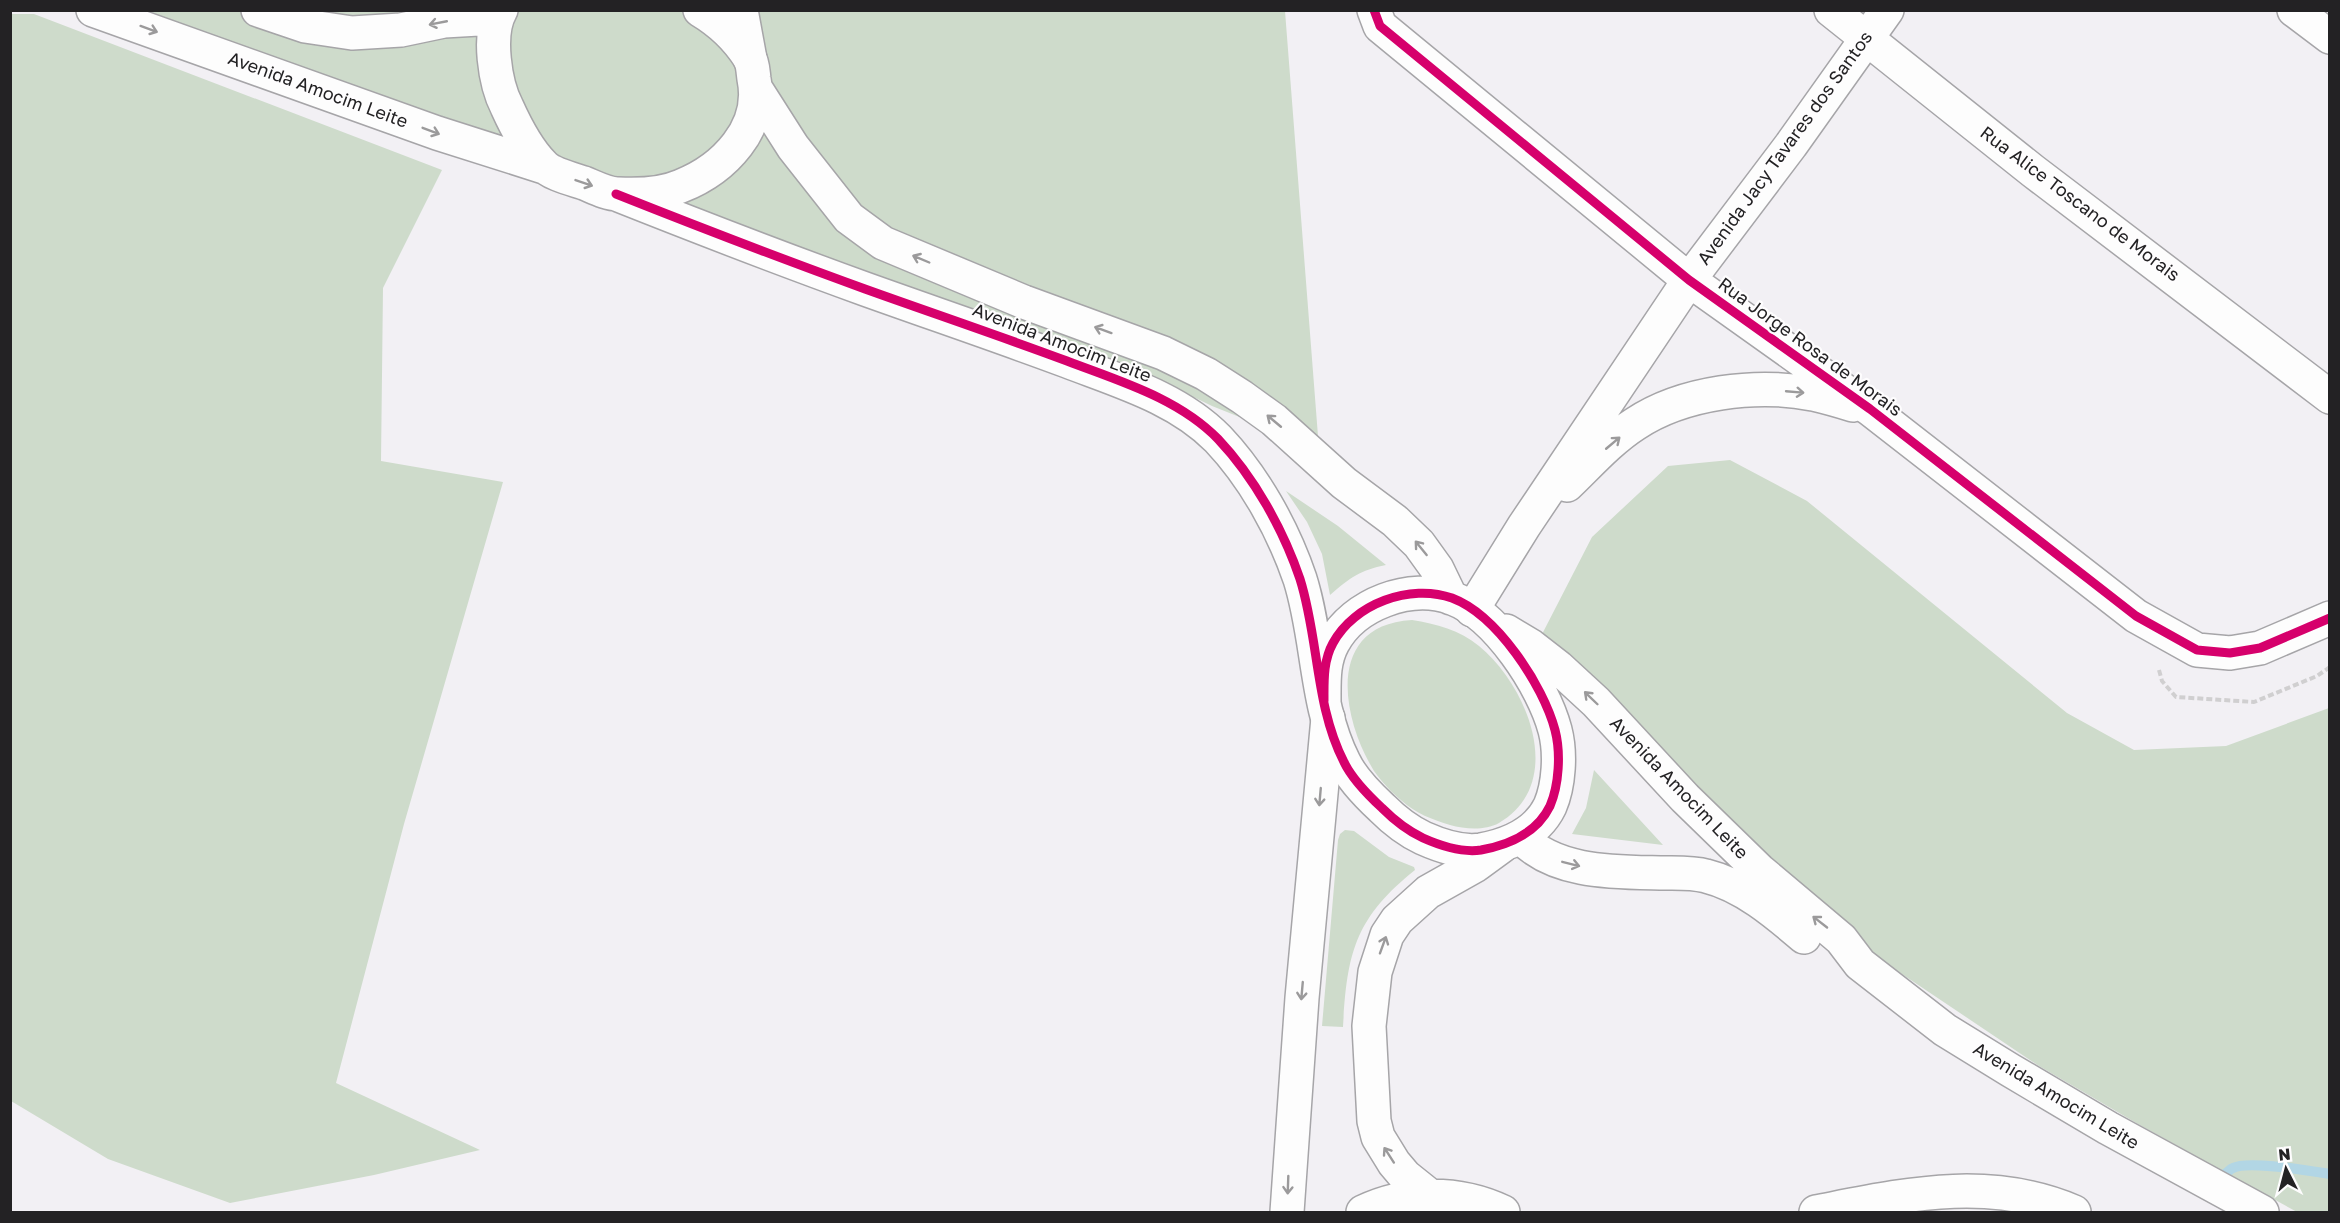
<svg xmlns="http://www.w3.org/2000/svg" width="2340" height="1223" font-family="'Golos Text',sans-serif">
<rect width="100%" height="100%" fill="#f2f0f4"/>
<path fill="#cedbcb" d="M142,11H1285L1319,449L1212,406L1152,377L765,234Z
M11,14H34L442,170L383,288L381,461L503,482L404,824L336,1083L480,1150L374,1175L230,1203L108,1159L11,1101Z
M1730,460L1807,501L2067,713L2134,750L2226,746L2329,708V1212H2297L2138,1124L2039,1066L1808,911L1538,642L1592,537L1668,466Z
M1286,491L1338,526L1386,565C1360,570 1350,578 1330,595L1322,554L1307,522Z
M1412,620C1436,624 1460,630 1479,646C1528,686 1567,783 1499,823C1484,831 1465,829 1450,825C1433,820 1415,813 1402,801C1392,793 1381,781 1374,771C1341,717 1325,625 1412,620Z
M1594,770L1663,845L1572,834L1586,808Z
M1345,830L1354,831L1389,857L1414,867L1415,870C1355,918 1347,953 1343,1027L1322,1026L1338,840L1340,834Z"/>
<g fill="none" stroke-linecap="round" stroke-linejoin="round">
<path stroke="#b2d6e5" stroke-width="10" d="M2225,1174C2228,1172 2230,1169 2233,1168C2248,1160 2310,1171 2330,1174"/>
<g stroke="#a6a5a8" stroke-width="36">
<path id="minor" d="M741,10L750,59
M1374,10L1380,26L1689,280L1870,409L2136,616L2197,650L2230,653L2260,648L2330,618
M1831,10L2033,171L2330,397
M2294,10L2330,37
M1567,485C1588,465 1610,440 1635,424C1683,392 1757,383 1813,394C1826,397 1840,401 1853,405
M1472,610L1524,526L1689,280L1791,145L1887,10
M1430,1196L1405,1176L1394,1163L1378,1137L1374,1121L1369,1026L1375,972L1387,935L1397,920L1428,892L1476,865L1502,846
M1287,1212L1302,998L1328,718
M1363,1212C1407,1191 1459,1191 1503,1212
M1816,1212C1904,1195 1988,1175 2074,1212"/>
</g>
<g stroke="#a6a5a8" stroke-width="36">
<path id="tertiary" d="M93,10L437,133L544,167
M258,10L305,26L352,33L401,30L444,21L496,18
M501,10C487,34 495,84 507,107C516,127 527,149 543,165C551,174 572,179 584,183C594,187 607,194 618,194C638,195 663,194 681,186C724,169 764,128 754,79C753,72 753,63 749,57C737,38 720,22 700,10
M756,89L793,147L849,218L883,243L1024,302L1163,353L1206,374L1242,397L1274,420L1344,483L1395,521L1419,544L1437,569L1451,598
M616,194C699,227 782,259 865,289C932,313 1000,336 1067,361C1119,381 1178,398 1218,439C1254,477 1283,529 1300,579C1319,639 1315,706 1344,762C1352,779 1368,795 1382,808C1395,821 1406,830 1423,838C1441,846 1461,853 1481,850C1508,845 1537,833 1550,806C1559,785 1561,753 1555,730C1543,685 1497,615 1452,598C1410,583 1354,604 1333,643C1323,661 1324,681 1324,701
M1506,631L1531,646L1558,667L1596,702L1685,798L1759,870L1841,939L1860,964L1945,1030L2010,1070L2108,1128L2262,1212
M1521,837C1554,873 1614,872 1660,873C1675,873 1692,872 1706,876C1743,885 1776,913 1804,937"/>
</g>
<path stroke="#d0cfd0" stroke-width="4" stroke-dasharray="6 3" stroke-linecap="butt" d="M2159,670L2162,681L2176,697L2254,702L2317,676L2330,667"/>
<use href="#minor" stroke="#fdfdfd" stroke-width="33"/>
<use href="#tertiary" stroke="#fdfdfd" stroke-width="33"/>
<g stroke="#fefdfe" stroke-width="13">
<path id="cycleway" d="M1374,10L1380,26L1689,280L1870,409L2136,616L2197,650L2230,653L2260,648L2330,618
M616,194C699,227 782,259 865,289C932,313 1000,336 1067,361C1119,381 1178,398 1218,439C1254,477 1283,529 1300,579C1319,639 1315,706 1344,762C1352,779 1368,795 1382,808C1395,821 1406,830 1423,838C1441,846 1461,853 1481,850C1508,845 1537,833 1550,806C1559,785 1561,753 1555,730C1543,685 1497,615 1452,598C1410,583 1354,604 1333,643C1323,661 1324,681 1324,701"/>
</g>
<use href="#cycleway" stroke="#d6006c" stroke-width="9"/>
</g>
<defs><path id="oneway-shaft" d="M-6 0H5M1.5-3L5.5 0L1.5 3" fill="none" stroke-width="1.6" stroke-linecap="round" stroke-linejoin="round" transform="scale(1.5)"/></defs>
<g stroke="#9b9a9b">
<use href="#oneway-shaft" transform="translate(438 23) rotate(169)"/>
<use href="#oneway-shaft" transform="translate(149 29) rotate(20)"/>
<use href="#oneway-shaft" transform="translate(431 131) rotate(21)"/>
<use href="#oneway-shaft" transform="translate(584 183) rotate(19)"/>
<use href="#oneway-shaft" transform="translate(921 259) rotate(-157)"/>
<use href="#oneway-shaft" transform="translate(1103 330) rotate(-160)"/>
<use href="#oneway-shaft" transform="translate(1795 392) rotate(5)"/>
<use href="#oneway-shaft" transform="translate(1274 421) rotate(-140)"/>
<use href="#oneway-shaft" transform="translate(1613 443) rotate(-40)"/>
<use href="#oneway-shaft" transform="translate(1421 548) rotate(-129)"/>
<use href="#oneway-shaft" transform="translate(1591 698) rotate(-136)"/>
<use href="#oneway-shaft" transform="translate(1320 797) rotate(95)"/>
<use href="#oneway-shaft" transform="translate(1571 864) rotate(14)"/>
<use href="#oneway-shaft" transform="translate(1820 922) rotate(-142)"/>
<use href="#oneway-shaft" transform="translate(1383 945) rotate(-70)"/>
<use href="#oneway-shaft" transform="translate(1302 991) rotate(95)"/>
<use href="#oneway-shaft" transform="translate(1389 1155) rotate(-123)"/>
<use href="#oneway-shaft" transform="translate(1288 1185) rotate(92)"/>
</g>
<g text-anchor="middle" stroke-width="4.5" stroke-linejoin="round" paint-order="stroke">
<g font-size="18" fill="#232224" stroke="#fefdfe">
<text transform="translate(318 90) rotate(20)" y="6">Avenida Amocim Leite</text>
<text transform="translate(1785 148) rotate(-54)" y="6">Avenida Jacy Tavares dos Santos</text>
<text transform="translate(2080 204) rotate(37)" y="6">Rua Alice Toscano de Morais</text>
<text transform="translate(1062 343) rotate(21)" y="6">Avenida Amocim Leite</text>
<text transform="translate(1810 347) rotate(36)" y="6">Rua Jorge Rosa de Morais</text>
<text transform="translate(1679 788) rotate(46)" y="6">Avenida Amocim Leite</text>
<text transform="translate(2056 1096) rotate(31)" y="6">Avenida Amocim Leite</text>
</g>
</g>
<rect width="2340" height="1223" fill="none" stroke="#232224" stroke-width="24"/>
<g transform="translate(2286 1169) rotate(354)" stroke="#fefdfe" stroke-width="4.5" paint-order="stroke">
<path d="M0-4.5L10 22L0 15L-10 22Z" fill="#232224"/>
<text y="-9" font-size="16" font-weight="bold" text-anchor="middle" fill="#232224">N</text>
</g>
</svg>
